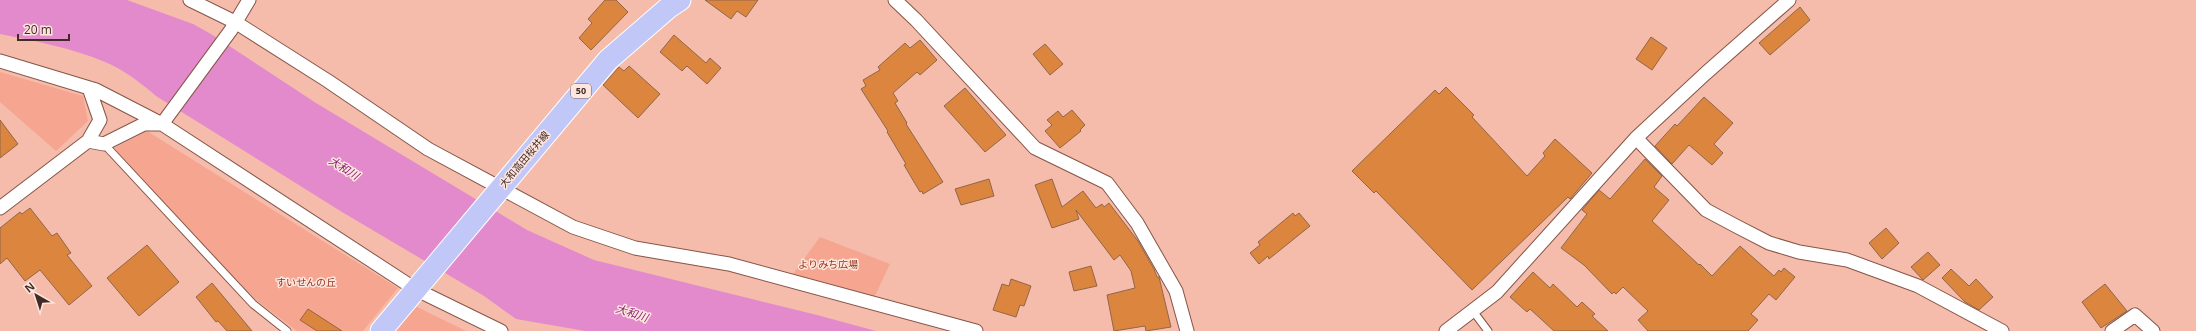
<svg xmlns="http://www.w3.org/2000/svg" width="2196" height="331" font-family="'Open Sans','Noto Sans JP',sans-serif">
<rect width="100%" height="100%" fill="#f5bcab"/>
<path fill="#f6a690" d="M0,72L83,96L88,121L56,151L0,102Z
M147,131L398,288L363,331H297L256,300L111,150Z
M820,237L890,264L873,300L790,278Z
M413,305L466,331H391Z"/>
<path fill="#e38acd" d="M0,0H127L193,24L211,34L316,103L527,230L594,260L817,315L876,331H585L516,319L484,296L342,212L156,96C141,83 123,69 105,62C72,48 35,41 0,34Z"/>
<path fill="#dc853e" stroke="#916648" d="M605,0H616L628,12L591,50L579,38L592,23L588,19Z
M705,0H758L746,17L737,11L731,19Z
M1800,7L1810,20L1770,55L1759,43Z
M674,35L706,63L710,58L721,68L707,84L687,66L682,71L660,52Z
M1651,37L1667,48L1652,70L1636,59Z
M920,40L937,60L920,75L917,72L893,93L898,101L895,103L907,123L906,124L943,182L923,194L922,191L920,192L904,165L906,164L887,132L888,131L861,89L866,86L863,80L880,70L878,67L905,43L910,48Z
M1045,44L1063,64L1050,75L1033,54Z
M629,66L660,94L638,118L603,85L619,67L624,71Z
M1446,87L1474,115L1472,117L1527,176L1545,156L1543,153L1555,139L1592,173L1570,199L1568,197L1472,290L1376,191L1374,193L1352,171L1435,90L1439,94Z
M965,88L1006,135L985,152L944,106Z
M1704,97L1733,123L1714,144L1723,153L1712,165L1689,145L1672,164L1655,146L1675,124L1677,126Z
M1072,110L1085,125L1080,130L1081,131L1060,148L1045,131L1052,125L1047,120L1058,111L1063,117Z
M0,120L18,144L0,158Z
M1645,159L1662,176L1654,187L1669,200L1652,221L1699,265L1700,264L1712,276L1740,246L1774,276L1779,270L1781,272L1784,268L1795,277L1776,300L1769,294L1751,314L1758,320L1748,331H1648L1638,320L1648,311L1623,287L1616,294L1614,292L1612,294L1584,265L1561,248L1587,214L1582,210L1599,190L1610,199Z
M989,179L994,196L961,205L955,189Z
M1052,179L1062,207L1083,191L1096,208L1102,204L1104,207L1109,203L1138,241L1154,269L1157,277H1159L1171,327L1146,331L1145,326L1114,331L1107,295L1135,288L1131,271L1120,255L1114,260L1076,210L1079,219L1052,228L1035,185Z
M30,208L52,236L57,233L71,253L67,255L92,286L69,305L40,270L25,281L7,258L0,264V228L20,212L22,214Z
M1293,213L1295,216L1299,213L1310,226L1269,259L1268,256L1259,264L1250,253L1260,245L1258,242Z
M1886,228L1899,243L1882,259L1869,243Z
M147,245L179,282L139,316L107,278Z
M1928,252L1940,265L1923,280L1911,267Z
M1091,266L1097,286L1074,291L1069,272Z
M1951,269L1969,286L1976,279L1993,297L1979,310L1965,302L1942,278Z
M1533,272L1550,288L1553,284L1577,307L1582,302L1595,314L1592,316L1608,331H1554L1530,309L1527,312L1510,297Z
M1011,279L1031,286L1024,306L1020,305L1016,317L993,310L1002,284L1009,286Z
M212,283L252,331H227L218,321L216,322L196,297Z
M2105,284L2127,311L2101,328L2082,302Z
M308,309L342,331H317L300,320Z"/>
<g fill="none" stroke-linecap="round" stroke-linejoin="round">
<g stroke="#865547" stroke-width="9">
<path id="lane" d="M104,144L253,304L287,331
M1473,311L1488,331"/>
</g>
<g stroke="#865547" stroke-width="15">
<path id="street" d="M190,0L235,22L328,81L428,149L573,227L635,248L729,264L976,331
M895,0L916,20L1035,148L1107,183L1137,223L1176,291L1187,331
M0,61L96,90L162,124L415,289L501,331
M162,124L231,30L249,0
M1636,138L1706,210L1736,226L1769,243L1799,252L1847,260L1918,286L2002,331
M88,141L100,120L89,88
M0,208L88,141L104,144L144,124H160
M1446,331L1497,292L1636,138L1706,73L1789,0
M2112,331L2135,315L2153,331"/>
</g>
<g stroke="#fff" stroke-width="23">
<path id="primary" d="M381,331L608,60L668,8L680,0"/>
</g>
<use href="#lane" stroke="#fff" stroke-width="7"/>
<use href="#street" stroke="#fff" stroke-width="13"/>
<use href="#primary" stroke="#c1c8f8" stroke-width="21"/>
</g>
<g text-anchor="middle" stroke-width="3" stroke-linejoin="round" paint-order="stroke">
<rect fill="#fee6df" stroke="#7a635d" stroke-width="1" x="571" y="84" width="20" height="14" rx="3"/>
<g font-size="9" font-weight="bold" fill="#412b25">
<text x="581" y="94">50</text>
</g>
<g font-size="10" fill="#412b25" stroke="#fee6df">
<text transform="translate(524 159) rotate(-50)" y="4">大和高田桜井線</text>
</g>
<g font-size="10" fill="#913317" stroke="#fee6df">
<text x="828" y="268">よりみち広場</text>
<text x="306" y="286">すいせんの丘</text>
</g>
<g font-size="11" font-style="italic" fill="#8a2277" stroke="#fee6df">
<text transform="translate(344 168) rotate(32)" y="4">大和川</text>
<text transform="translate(632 313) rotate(18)" y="4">大和川</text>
</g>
</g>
<g transform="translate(36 295) rotate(321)" stroke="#fee6df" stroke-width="3" paint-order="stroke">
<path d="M0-3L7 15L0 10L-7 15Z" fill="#412b25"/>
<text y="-6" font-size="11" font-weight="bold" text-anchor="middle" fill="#412b25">N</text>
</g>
<path d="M18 34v6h51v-6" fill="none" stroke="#412b25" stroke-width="2"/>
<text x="24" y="34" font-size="12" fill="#412b25" stroke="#fee6df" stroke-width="3" paint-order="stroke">20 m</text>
</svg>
